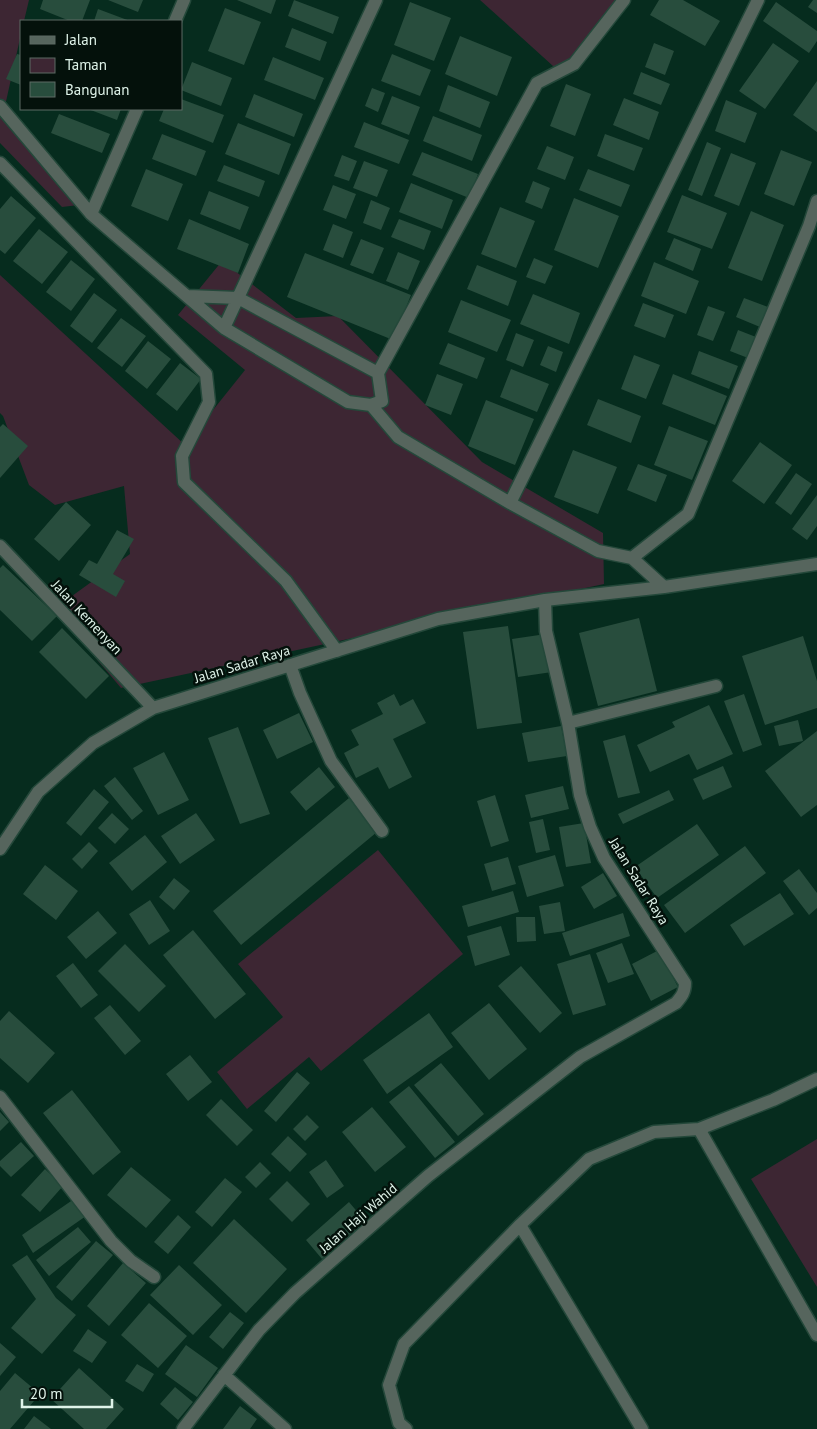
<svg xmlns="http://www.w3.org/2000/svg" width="817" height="1429" font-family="'PT Sans',sans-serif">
<rect width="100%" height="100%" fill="#062c1e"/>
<path fill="#3d2633" d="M0,0H29L24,21H21V34L5,106L87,204L62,207L0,143Z
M480,0H618L568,60L561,66H553Z
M222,261L296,318L338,316L482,462L603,533L604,584L121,688L54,609L130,554L124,486L55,505L29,485L3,416L0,413V275L185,445L245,370L178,315Z
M378,850L463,954L321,1071L309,1057L247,1109L217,1072L283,1017L238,964Z
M817,1139V1287L751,1179Z"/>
<path fill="#284d3d" d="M43,0H90L82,21H70L40,9Z
M108,0H143L138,12Z
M237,0H276L271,14Z
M294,0L339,17L333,34L288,16Z
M659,0H683L720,21L705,46L650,15Z
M813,0H817V13L808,7Z
M410,2L451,18L434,61L394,45Z
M776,2L817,31V41L809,53L763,21Z
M225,8L261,22L244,65L208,51Z
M98,9L130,21H94Z
M292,28L327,42L320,61L285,47Z
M460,36L512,57L497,96L445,74Z
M654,43L674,51L665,75L645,67Z
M773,43L799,61L765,109L739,91Z
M17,54L21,55V85L6,79Z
M392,54L431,70L420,96L381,81Z
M273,57L324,78L315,100L264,80Z
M192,62L232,78L221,106L181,90Z
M641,72L670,84L661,105L633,94Z
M817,81V132L793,115Z
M566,84L591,94L575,136L550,126Z
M448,85L490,102L480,128L439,111Z
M372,88L385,93L378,112L365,106Z
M254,94L303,114L294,137L245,117Z
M392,96L420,107L409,135L381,124Z
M624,98L659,112L649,140L613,125Z
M181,99L224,115L213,143L159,121L164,109H181Z
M726,100L757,113L745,143L715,131Z
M88,109H121L117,120Z
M59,114L110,134L102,153L51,133Z
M433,116L482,135L472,161L423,141Z
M364,122L409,140L399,164L354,147Z
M238,123L291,144L279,175L225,154Z
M162,134L206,151L196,176L152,159Z
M605,134L643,148L634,171L597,156Z
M707,142L721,148L702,196L688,190Z
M547,146L574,157L565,180L537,169Z
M781,150L812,162L794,206L764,194Z
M422,152L478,174L469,198L412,175Z
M731,153L756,163L739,206L714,196Z
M342,155L357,161L349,181L334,176Z
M364,161L388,170L377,197L353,188Z
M224,165L265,181L259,197L217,181Z
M146,169L183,184L168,221L131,206Z
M588,169L630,185L621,207L579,190Z
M533,181L550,188L542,209L525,202Z
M411,183L453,200L442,229L399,212Z
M333,185L356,194L346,219L323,210Z
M209,191L249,207L240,230L200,214Z
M682,195L727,213L712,249L667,232Z
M11,196L36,218L5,254L0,250V209Z
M574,198L619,216L598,268L554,250Z
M371,200L390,208L381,230L363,223Z
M500,207L535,221L516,268L481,254Z
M751,211L784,225L762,281L728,268Z
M189,219L249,244L238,273L177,249Z
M399,219L431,231L424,250L391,237Z
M333,224L353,232L343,258L323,250Z
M39,229L68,252L42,284L13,261Z
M674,238L701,249L693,271L665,259Z
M361,239L384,248L373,274L350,265Z
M398,252L420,261L408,290L386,281Z
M305,253L411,295L393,340L287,297Z
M534,258L553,266L545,284L526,277Z
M71,260L95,279L71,311L46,292Z
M654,262L699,281L686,314L641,296Z
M477,265L517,281L508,306L467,289Z
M94,293L117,310L92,343L70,326Z
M533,294L580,313L569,344L520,324Z
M744,298L768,307L760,327L736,317Z
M461,300L511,320L497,352L448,332Z
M643,303L674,315L665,338L634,326Z
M708,306L725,312L713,341L697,335Z
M121,318L146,336L122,367L97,348Z
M738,330L756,337L748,358L730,351Z
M516,333L534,340L523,367L506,360Z
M148,341L171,359L147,389L125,371Z
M448,343L485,358L477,379L439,364Z
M548,346L563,352L556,372L540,365Z
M699,351L738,366L729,389L691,374Z
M634,355L660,365L646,399L621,389Z
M180,363L201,379L177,411L156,394Z
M511,369L549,384L537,412L500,397Z
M437,374L463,384L451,415L425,405Z
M673,374L727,396L715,425L662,404Z
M598,399L641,416L631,443L587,425Z
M486,400L534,419L515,465L468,446Z
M3,424L28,446L0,478V427Z
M669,426L708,441L692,480L654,465Z
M760,442L792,465L764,504L732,481Z
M573,450L617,467L598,514L554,497Z
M638,464L667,475L656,502L627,490Z
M796,473L812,484L791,515L775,503Z
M817,495V526L807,540L792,529Z
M66,502L91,525L59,561L34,539Z
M117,530L134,539L113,574L125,581L116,597L79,575L89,560L97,564Z
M3,565L57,616L32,641L0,610V568Z
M639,618L657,691L598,706L579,633Z
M508,626L522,723L477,729L463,632Z
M62,628L109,676L86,699L39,652Z
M546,634L552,672L518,677L512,639Z
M803,636L817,681V708L765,725L742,656Z
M394,694L400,706L413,699L426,723L393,739L412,777L389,789L378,767L356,778L344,753L359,745L351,730L383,714L377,703Z
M744,694L762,745L743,752L724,701Z
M709,705L733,754L697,770L689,754L650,772L637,745L675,727L672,722Z
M299,713L313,742L277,759L263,730Z
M798,720L803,741L779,746L774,726Z
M561,726L567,756L528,762L522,733Z
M238,727L270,814L240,824L208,738Z
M817,731V805L801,817L765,771Z
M625,735L640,793L618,798L603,741Z
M164,752L189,800L158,815L133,768Z
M723,766L732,787L703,800L693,779Z
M319,767L335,787L306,811L290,792Z
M115,777L143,811L132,820L104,786Z
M563,786L569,809L531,818L525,795Z
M94,789L109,802L81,836L66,823Z
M669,790L674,800L623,824L618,814Z
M495,795L509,841L491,847L477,801Z
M349,798L377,832L241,945L213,911Z
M112,813L129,829L115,844L98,828Z
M196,813L215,840L180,864L161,836Z
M543,819L550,850L536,853L529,822Z
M584,823L591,863L566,867L559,827Z
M697,824L719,855L657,898L635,867Z
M145,835L167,862L132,891L109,863Z
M89,842L98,851L82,869L72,859Z
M745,846L766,873L685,933L664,905Z
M555,855L564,886L527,897L518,866Z
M508,857L516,884L492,891L484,864Z
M45,865L78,891L56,920L23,894Z
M799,869L817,893V908L809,915L783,881Z
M603,873L617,896L594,909L581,887Z
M174,878L190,891L174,910L159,897Z
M513,891L519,912L468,927L462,906Z
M780,893L794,914L744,946L730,925Z
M150,900L170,931L149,945L129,914Z
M560,902L565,931L544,934L539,906Z
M98,911L117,933L86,959L67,937Z
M623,913L630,936L570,956L562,933Z
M516,917H535L536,941L517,942Z
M501,926L510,955L475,966L467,936Z
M193,930L246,994L215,1019L163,955Z
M622,943L634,974L608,983L596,953Z
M125,944L166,986L139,1012L98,971Z
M659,950L678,987L651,1001L632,964Z
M590,954L606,1005L573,1015L557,964Z
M73,963L98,995L81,1008L56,976Z
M521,966L562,1013L540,1033L498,986Z
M489,1003L527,1049L489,1080L451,1033Z
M110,1005L141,1041L125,1055L94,1018Z
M9,1011L55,1053L28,1083L0,1058V1021Z
M429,1013L453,1047L387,1094L363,1060Z
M190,1055L212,1082L188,1101L166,1074Z
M441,1063L484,1114L458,1136L414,1085Z
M297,1072L310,1083L276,1122L264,1111Z
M409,1086L455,1142L435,1158L389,1102Z
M72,1090L121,1152L93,1175L43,1113Z
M221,1099L253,1130L237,1146L206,1115Z
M372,1107L406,1147L375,1172L342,1132Z
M0,1112L9,1122L0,1131Z
M307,1115L319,1127L305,1141L293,1129Z
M288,1136L307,1154L290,1172L271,1154Z
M21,1142L34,1156L11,1177L0,1166V1161Z
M326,1160L344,1186L327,1198L309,1172Z
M260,1162L271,1173L256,1188L245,1177Z
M131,1167L171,1200L146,1228L107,1195Z
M45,1169L63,1186L40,1212L21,1195Z
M225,1178L242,1192L212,1227L195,1212Z
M287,1181L310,1204L292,1222L269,1199Z
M74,1199L86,1216L33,1253L22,1235Z
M349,1202L365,1221L322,1259L306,1240Z
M178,1215L191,1227L168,1254L154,1242Z
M234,1219L287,1269L246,1313L193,1263Z
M78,1227L91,1242L49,1276L36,1260Z
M96,1241L113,1255L72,1301L56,1287Z
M27,1255L56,1298L76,1315L42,1354L11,1328L36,1299L12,1265Z
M123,1263L146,1283L109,1326L87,1306Z
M179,1265L222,1305L193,1335L150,1295Z
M149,1303L187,1336L158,1368L121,1335Z
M230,1312L244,1323L223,1349L209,1337Z
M88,1329L107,1342L92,1363L73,1351Z
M0,1343L16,1357L0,1376Z
M186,1345L218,1368L197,1397L165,1374Z
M137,1364L154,1374L143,1392L125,1381Z
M79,1368L124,1409L106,1429H84L51,1399Z
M15,1373L40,1394L10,1429H0V1391Z
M175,1387L193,1402L178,1420L160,1404Z
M240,1406L257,1419L250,1429H223Z
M34,1416L51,1429H24Z"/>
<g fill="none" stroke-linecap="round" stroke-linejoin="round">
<g stroke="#24483a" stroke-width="15">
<path id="minor" d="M175,21L184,0
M0,106L91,214
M137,109L91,214L224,328L348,402L371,405L382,401L378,373L238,298L188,296
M0,163L206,374L209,402L182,456L184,482L286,581L337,651
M224,328L376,0
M378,373L537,83L574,64L624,0
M371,405L398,437L510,503L598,551L632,558L688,514L809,226L817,201
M510,503L758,0
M0,546L153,708
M632,558L664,587
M290,665L300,693L331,761L382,831
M568,723L716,686
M0,849L38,792L93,743L153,708L438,619L545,600L664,587L817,564
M0,1097L111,1241L131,1261L154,1277
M699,1129L817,1335
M520,1225L642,1429
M224,1375L285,1429
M183,1429L259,1330L295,1293L428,1176L580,1057L676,1003C682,996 685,992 685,983L604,858L590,827L580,795L568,723L546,631L545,600
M406,1429L399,1423L389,1385L404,1344L520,1225L589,1159L654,1132L699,1129L773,1100L817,1079"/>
</g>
<use href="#minor" stroke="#56655d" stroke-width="12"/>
</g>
<g text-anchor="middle" stroke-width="5" stroke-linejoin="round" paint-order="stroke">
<g font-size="14" fill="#dff3e9" stroke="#04110b">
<text transform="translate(87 617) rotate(47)" y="5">Jalan Kemenyan</text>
<text transform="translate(242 664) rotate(-17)" y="5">Jalan Sadar Raya</text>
<text transform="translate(639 881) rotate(58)" y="5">Jalan Sadar Raya</text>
<text transform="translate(358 1218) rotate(-41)" y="5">Jalan Haji Wahid</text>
</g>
</g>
<rect x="20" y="20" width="162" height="90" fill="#04110b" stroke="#5c6b64"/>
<rect x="30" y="36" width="25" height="8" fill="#56655d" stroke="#5c6b64"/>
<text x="65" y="45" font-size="15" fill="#dff3e9">Jalan</text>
<rect x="30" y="58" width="25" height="15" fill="#3d2633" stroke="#5c6b64"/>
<text x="65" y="70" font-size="15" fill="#dff3e9">Taman</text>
<rect x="30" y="82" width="25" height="15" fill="#284d3d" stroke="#5c6b64"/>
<text x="65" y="95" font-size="15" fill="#dff3e9">Bangunan</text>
<path d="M22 1399v8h90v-8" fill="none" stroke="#dff3e9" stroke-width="2.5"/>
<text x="30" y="1399" font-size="15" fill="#dff3e9" stroke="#04110b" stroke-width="4" paint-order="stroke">20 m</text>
</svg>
